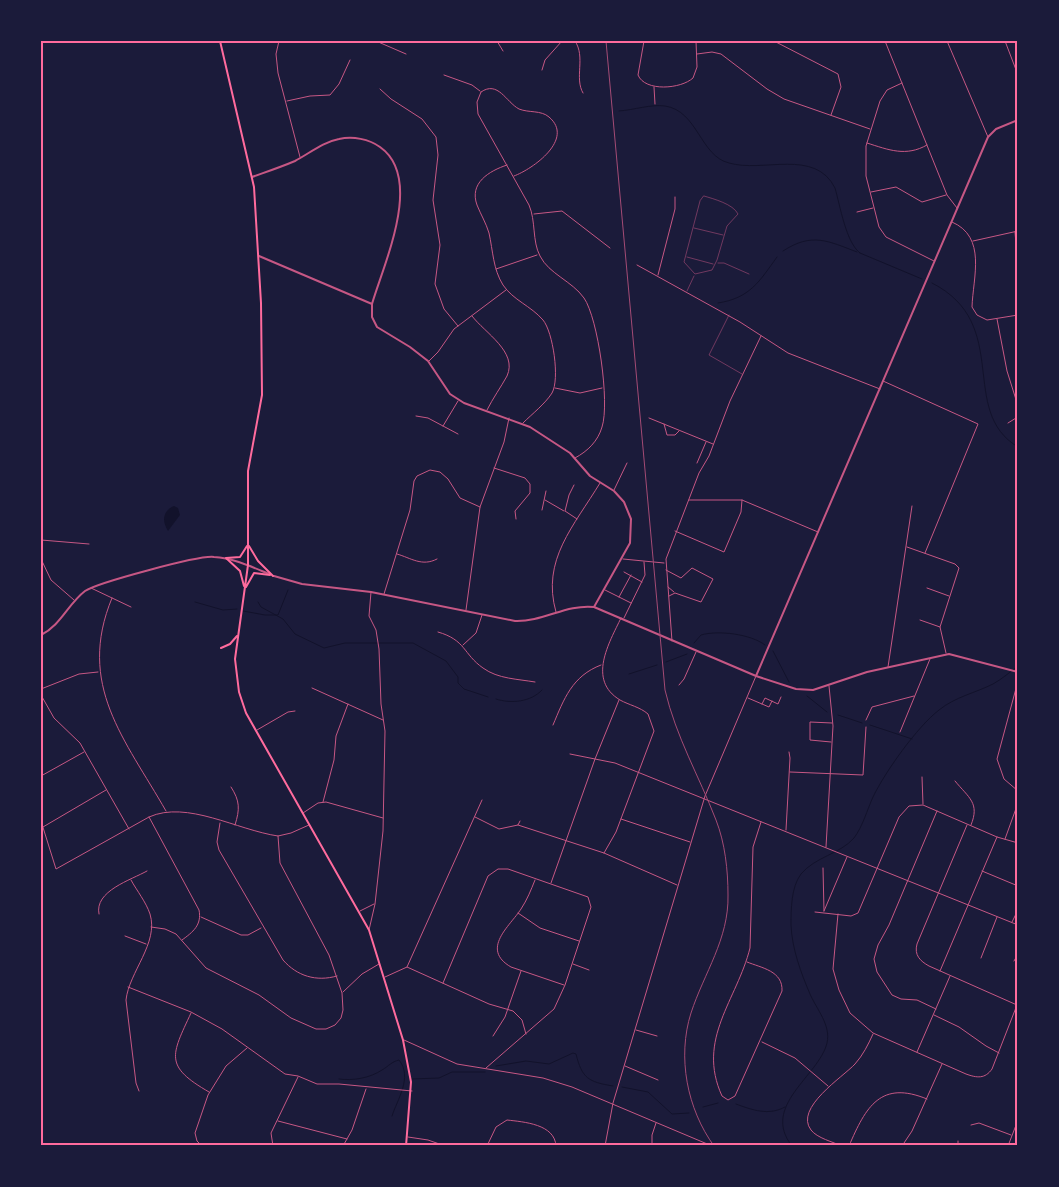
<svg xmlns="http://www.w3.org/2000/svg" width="1059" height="1187" font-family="Figtree,sans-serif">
<rect width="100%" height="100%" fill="#1b1b3a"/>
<path fill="#12122b" d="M174,506L178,508L180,515L168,531C162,522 162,511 174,506Z"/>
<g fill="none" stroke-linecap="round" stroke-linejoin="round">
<path stroke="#12122b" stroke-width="1" d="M619,111C634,110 651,104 665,106C698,111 700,156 729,163C763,173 815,148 835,188C840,205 846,243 860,253
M783,251C812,232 828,241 857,252
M860,253L922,279
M932,283C1013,324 957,411 1018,447
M718,303C750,298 759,282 777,257
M195,602L223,610L237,609
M258,602L261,607L283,619L295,634L324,648L345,643H413L446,661L458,677V683L464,689L488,697
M243,611L265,615H278L288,590
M694,643L701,635C718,630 751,634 765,645
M773,651L789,682
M666,662L687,654
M629,674L657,665
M807,696L827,712
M496,699C511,704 531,702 542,690
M838,715L862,723
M870,725L912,739
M496,1066L526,1061L549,1064L573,1053L576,1054C582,1078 588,1082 613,1086
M339,1079C353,1081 370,1078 382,1070C389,1066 391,1062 399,1060C413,1077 397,1100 392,1116
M412,1079L439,1078L452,1072H485
M622,1087L648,1092L672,1114L689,1113
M736,1104C752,1110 769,1116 785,1107
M703,1107L718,1103
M792,1146C760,1106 819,1076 827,1043C831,1025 817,1010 810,994C801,973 792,949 791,925C791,910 791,887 801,874C815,857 840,854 854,838C863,826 867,810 873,797C885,772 917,727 939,710C955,697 975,693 993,684C1002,679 1010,672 1018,666"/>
<path stroke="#c65784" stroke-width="0.5" d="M704,196C714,199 733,204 738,214L727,226L717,260L712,270L695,274L684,262L700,201Z
M694,228L723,235
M687,257L713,264
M718,263H724L749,274
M687,291L694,276
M729,315L709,355L742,374"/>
<path stroke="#c65784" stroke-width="1" d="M279,41L276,54L278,73L300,157
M376,41L406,54
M497,41L503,51
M575,41C586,57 574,78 583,93
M644,41L638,75C645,92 681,89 693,78L697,67L696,41
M774,41L838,74L841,87L831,115
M885,41L947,195L957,208
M947,41L988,137
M1005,41L1018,75
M697,54L712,52L721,54L767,89L784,99L870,129
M542,70L545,60L562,41
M444,75L472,85L480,91
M902,83L887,90L880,101L866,146V176L879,227L886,237L934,261
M654,87L655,104
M380,89L391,99L422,119L436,137L438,155L433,200L440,245L435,284L444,309L458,326
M481,92L477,102L478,114L529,205C536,221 532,241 540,256C549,274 572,281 584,298C598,318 610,403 602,427C598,441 588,451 575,458
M481,92C498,80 506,102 519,109C529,113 541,110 549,117C575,139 533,169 514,176
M287,101L310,96L330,95L339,84L350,60
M867,143C889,150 906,157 927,145
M507,165C489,171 469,183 477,205C481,215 486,223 489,233C493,251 493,269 503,285C513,300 531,306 543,320C553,332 560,379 552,393C545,404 532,414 523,423
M871,192L896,187L922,202L946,195
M857,212L873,208
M534,214L562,211L610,248
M952,222C987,237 973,277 972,307L977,315L987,320L1018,315
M1015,232L1018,268
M973,241L1018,231
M637,265L740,322L788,353L880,389
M496,269L537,255
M658,275L675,209V197
M472,316C485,333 518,352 507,376C501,387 493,398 487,410
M997,319L1007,371L1018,406
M429,361L438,352L454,329L506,290
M883,381L978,424L925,553
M555,388L580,393L602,388
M416,416L428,418L458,434
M649,418L713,444
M1008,423L1016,418L1018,410
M664,424L667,435H675L679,431
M443,426L458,401
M697,463L706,442
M494,468L525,478L530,484V493L515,511L516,519
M574,485L569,495L565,511L577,519
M614,490L627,463
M545,500L564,511
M689,500H742L818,532
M542,510L546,491
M675,531L724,552L741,512L742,500
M41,540L89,544
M907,547L955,564L959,568L940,627L946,653
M397,554C411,558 422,567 437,559
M41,559L51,580L74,600
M623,559L664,563
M666,570L681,578L692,568L713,579L701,602L675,593L669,596
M624,572L642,582
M668,587L674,592
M91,588L131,607
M927,588L949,596
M605,590L631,603
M384,594L410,510L414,481L417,476L430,470L440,472L448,479L460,498L480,507
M619,597L631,575
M112,598C76,685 125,739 166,811
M466,610L480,507L504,442L509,418
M556,612C541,560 574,526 600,483
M624,618L645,575L644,562
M920,620L940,627
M438,632C466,640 463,654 483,668C498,679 518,679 535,682
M672,641L666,559L699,473L709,456L730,401L761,336
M463,645L476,633L482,615
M888,667L912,506
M1018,681L997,759L1004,779L1018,791
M679,685L684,679L696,652
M312,688L383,720
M41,689L79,674L98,672
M41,695L54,718L80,743L129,829
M748,698L769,707L772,701
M762,704L765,698L778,704L781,697
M866,720L872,707L914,696
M553,725C564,699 572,676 601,665
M257,730L288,712L295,711
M900,732L930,659
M831,742L810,740V722L832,723
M570,754L615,763L1018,925
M790,772L863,775L866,727
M41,776L84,752
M922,777L923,804
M955,781C969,798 980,803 971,825
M231,787C240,801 240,809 235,825
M323,802L334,760L336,736L348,704
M303,813L318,803L326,802L383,818
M149,817L199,910C202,925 193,932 182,940
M475,817L499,829L518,825L520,821
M621,819L690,842
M41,821L56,869L149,817C187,800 237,830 278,836L291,833L309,825
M220,823L217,842L219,850L283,960C297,976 316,982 337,976
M518,825L604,853L677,885
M967,825L917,944C914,955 920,961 929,966L1017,1005
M43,827L106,790
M786,830L790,758L789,752
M1005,839L1018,803
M826,847L833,726L829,686
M604,853L616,832L654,731L648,714C640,707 629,705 620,700C587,680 609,643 621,618
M823,868L824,911
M982,871L1018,886
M131,880C137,891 146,902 150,914C159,943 129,972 126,1000L136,1083L139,1091
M535,880C531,890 527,900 521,909C510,926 480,949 511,967L564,985
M551,883L595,759L619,700
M360,911L374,904
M824,911L847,857
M815,912L851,916L858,913L899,817L909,806L923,805L997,837L1018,843
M518,913L540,928L579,941
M99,914C94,891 131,880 147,871
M838,914L833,969L839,990L850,1013L873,1033L966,1074C977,1078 985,1079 992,1069L1017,1005
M201,917L241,935H248L261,928
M1012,922L1018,910
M151,927L165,929L176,934L206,968L259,995L291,1018L316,1029H326L335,1025L341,1018L343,1010L342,993L329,955L280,863L278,836
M369,930L375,904L383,831L385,731L381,704L379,649L376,630L369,616L371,592
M125,936L146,944
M981,958L997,917
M1014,961L1018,954
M747,962C762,968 783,971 782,991L735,1096L728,1100L722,1096C696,1039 737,1000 750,948L753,847L761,822
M573,964L589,970
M407,967L482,800
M940,971L997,837
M385,977L407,967L489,1004L513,1011L522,1020L526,1034
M443,983L488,876L498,869H508L588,897L591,907L565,985L554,1009L486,1068
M128,987L191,1012L222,1029L285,1074L298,1076L317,1084H339L412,1091
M343,992L362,974L379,964
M936,1009L917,1000L901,999L892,995L877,972L874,959L878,945L889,925L937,811
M191,1013C171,1056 164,1066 209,1092
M934,1015L959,1027L986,1046L999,1053
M636,1030L657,1036
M493,1036L505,1017L521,971
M404,1040L457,1064L543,1078L572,1087L712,1146
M762,1042L795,1058L828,1086
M917,1052L950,976
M625,1066L658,1080
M278,1121L347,1139
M971,1125L979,1123L1011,1135
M408,1137L428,1140L445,1146
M958,1141V1146
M202,1146L197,1141L195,1133L208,1095L226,1066L247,1048
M273,1146L271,1133L298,1077
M343,1146L352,1130L366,1089
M487,1146L496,1127L507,1120C524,1122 555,1124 556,1146
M605,1146L613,1103L705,796L756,676
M652,1146V1135L656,1123
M842,1146C833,1142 817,1138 811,1130C794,1108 843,1077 855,1064C863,1055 868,1045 873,1034
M849,1146C866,1106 881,1080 927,1099
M902,1146L912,1131L942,1064
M1008,1146L1018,1120"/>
<path stroke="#c65784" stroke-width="2" d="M252,177C266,172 281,167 295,161C310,153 323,142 339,139C353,136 369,139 380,147C424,178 384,263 372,304V317L377,327L410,347L428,361L450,394L464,403L530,427L570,453L590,476L614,491L624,502L631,519L630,543L594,607
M259,256L372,304
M274,576L302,584L371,592L515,621C543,622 566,604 594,607L756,676L796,689L813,690L867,672L949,654L1018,672
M41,635C61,625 68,604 85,591C97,583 199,555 214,557C233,558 252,567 269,574
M756,676L988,137L996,129L1018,120"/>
<path stroke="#ff6b9d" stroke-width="2" d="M220,41L254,187L261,303L262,395L248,471V565L235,659L239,692L246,713L369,930L403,1040L411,1082L406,1146
M249,546L258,561L273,576
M226,558L240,571L244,586
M226,558L240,557L247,546
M246,587L254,573L270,575
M221,648L230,644L237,636"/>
<path stroke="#a44b75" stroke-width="1" d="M606,41L665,690C676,737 699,776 716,820C725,843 728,870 728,895C729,939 704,973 691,1013C677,1057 687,1109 714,1146"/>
</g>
<rect width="1059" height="1187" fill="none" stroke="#1b1b3a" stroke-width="85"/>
<rect x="42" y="42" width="974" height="1102" fill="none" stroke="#ff6b9d" stroke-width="2"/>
</svg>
